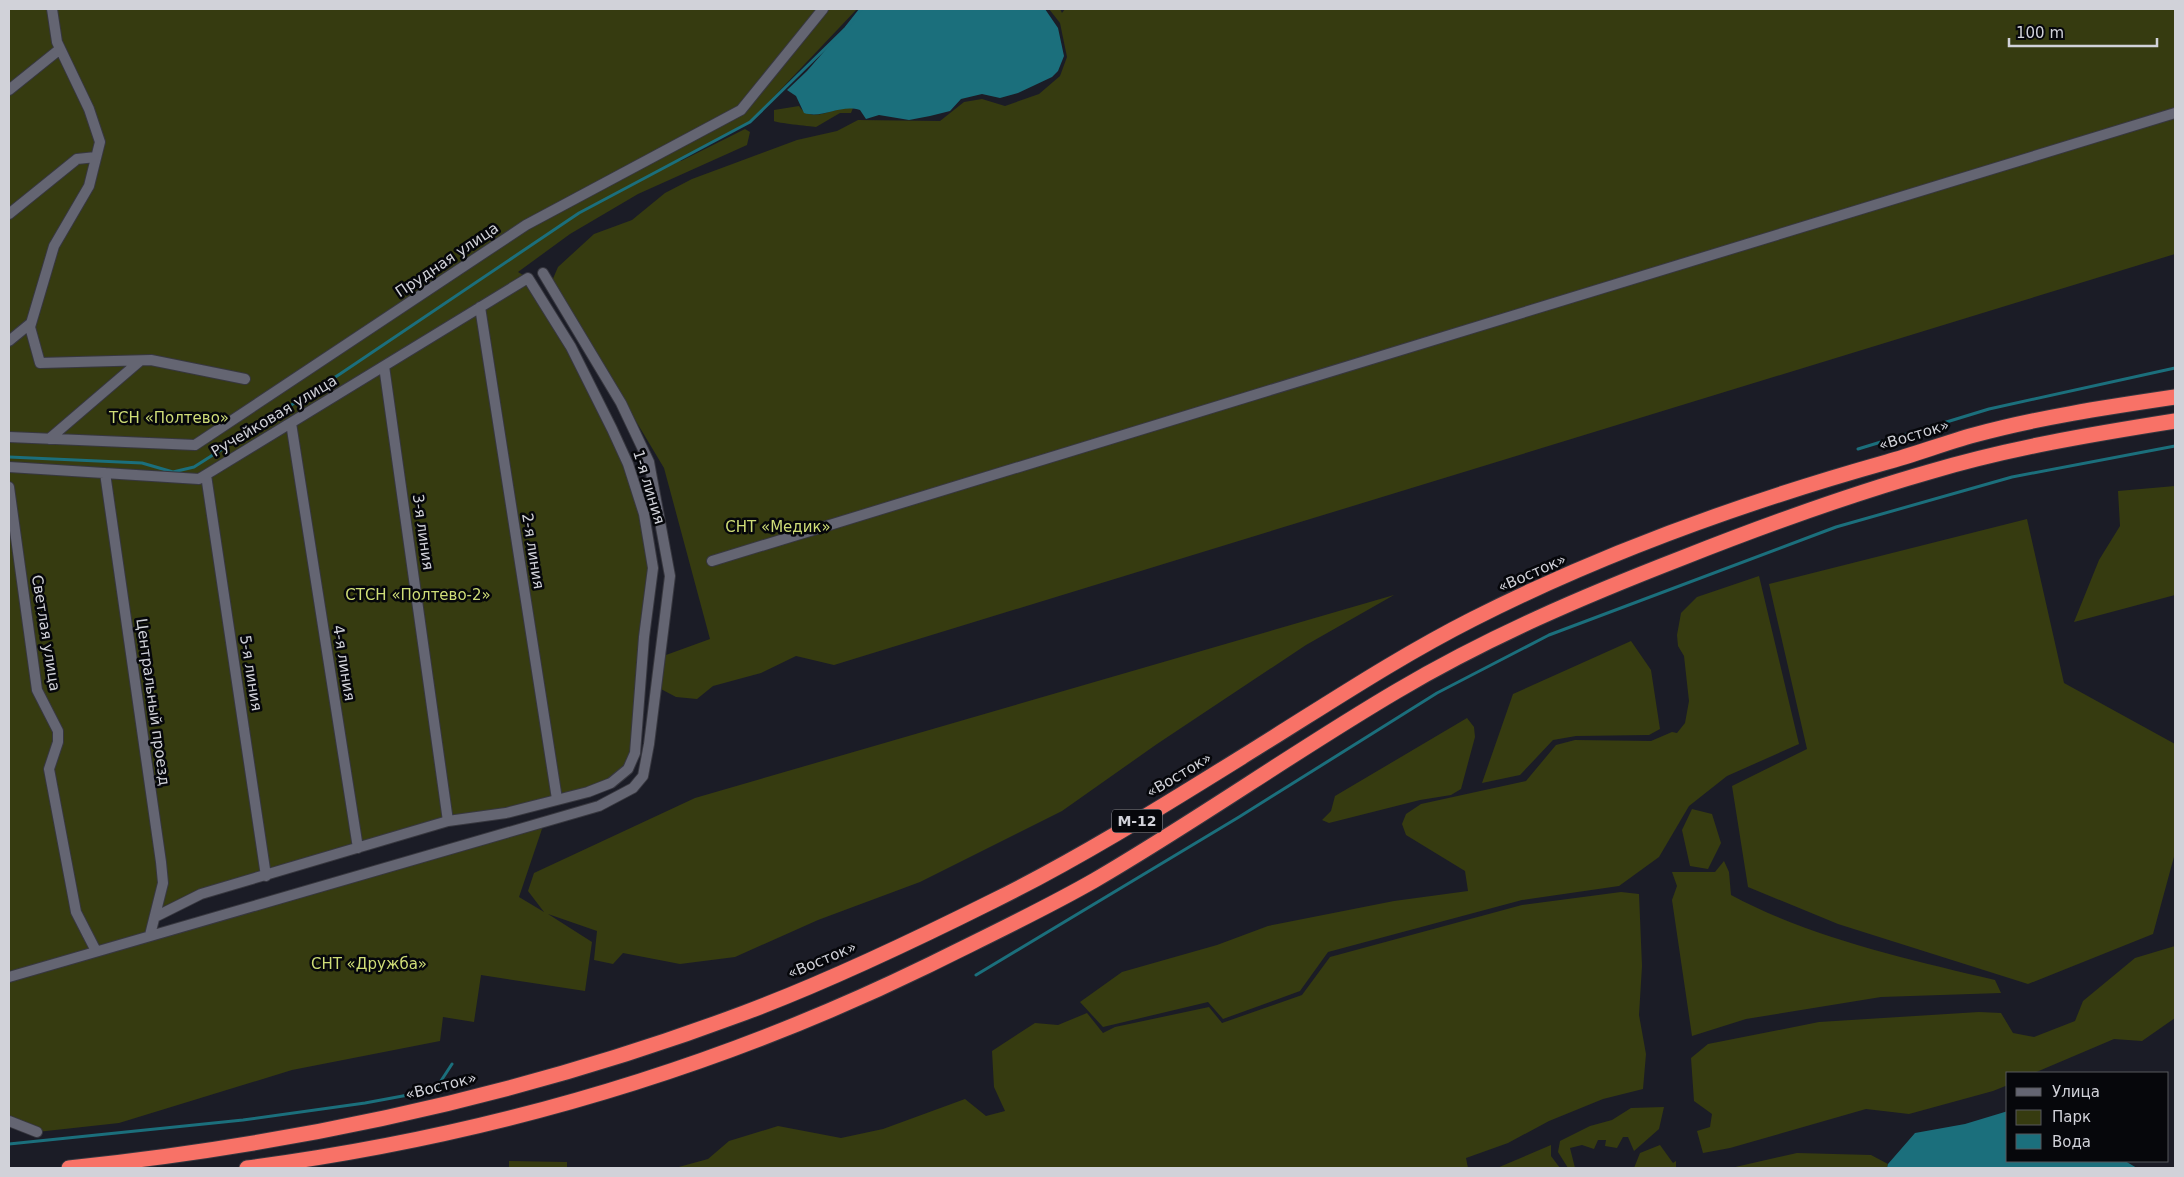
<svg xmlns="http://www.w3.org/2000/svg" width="2184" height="1177" font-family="'DejaVu Sans',sans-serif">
<rect width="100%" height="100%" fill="#1b1c26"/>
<path fill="#363b10" d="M9,9H857L750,122L678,160L681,161L745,129L750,132L747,145L638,194L570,234L518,272L528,278L571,347L628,464L653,568L635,753L628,769L588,792L448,821L201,894L155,917L150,934L545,820L519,897L544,912L528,891L534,873L695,798L1394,595L1306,645L1157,744L1062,811L920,882L818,920L735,957L680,964L623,953L613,964L594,960L597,931L548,914L592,942L585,991L481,975L474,1022L443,1017L440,1041L292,1070L119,1123L37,1132L9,1121Z
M1049,9H1060L1062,13L1065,9H2175V254L834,665L796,656L761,673L713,686L697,699L676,697L659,688L655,659L710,639L664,468L552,281L558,267L594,234L632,220L665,193L692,179L797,140L837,131L858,120L940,121L964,102L982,99L1005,106L1039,94L1060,76L1067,57L1060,23Z
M799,106C812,126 835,105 853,108L851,113H840L816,127C808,126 777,123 774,121V110Z
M2175,486V595L2074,622L2099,560L2120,526L2118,491Z
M2027,519L2064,683L2175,744V853L2153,934L2028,984L1838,924L1748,887L1732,786L1807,749L1769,584Z
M1759,576L1799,744L1727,776L1689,806L1659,857L1619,886L1522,900L1328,952L1300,991L1223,1019L1208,1002L1103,1027L1080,1002L1122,972L1217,945L1268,926L1394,901L1468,891L1465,871L1406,835L1402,824L1406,814L1421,804L1526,781L1556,745L1575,740L1651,741L1672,732L1677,733L1685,723L1689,701L1684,656L1678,646L1677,635L1681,613L1697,597Z
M1631,641L1651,670L1660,729L1649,735L1576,736L1553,740L1520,775L1482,783L1513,694Z
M1467,718L1474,727L1475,737L1461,789L1451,795L1420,800L1329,823L1322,820L1331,811L1335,796Z
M1692,809L1712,814L1721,843L1708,869L1690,866L1682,830Z
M1724,861L1729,872L1731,895C1811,938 1907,959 1995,980L2001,993L1881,997L1746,1019L1692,1036L1672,900L1677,886L1672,872H1715Z
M1621,892L1639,894L1642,966L1639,1015L1646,1054L1643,1089L1603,1099L1549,1121L1508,1143L1466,1158L1468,1168H675L708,1159L729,1141L778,1126L841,1138L883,1129L965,1099L986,1116L1005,1111L994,1087L992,1051L1035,1023L1058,1025L1087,1013L1103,1033L1115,1027L1209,1007L1222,1023L1302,995L1330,957L1522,905Z
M2175,946V1018L2142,1041L2114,1039L2034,1073H2008V1085L1993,1091L1909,1114L1866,1109L1730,1148L1703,1153L1697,1131L1710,1127L1712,1114L1694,1101L1691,1058L1708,1044L1819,1022L1979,1012L2001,1013L2013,1033L2034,1037L2075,1021L2083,1001L2135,958Z
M1664,1107L1659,1129L1634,1151L1628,1137H1623L1617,1148L1605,1146L1606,1140H1598L1594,1149L1582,1145L1570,1148L1575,1168H1568L1558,1152L1560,1141L1590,1126L1612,1120L1631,1108Z
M1551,1145V1156L1560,1168H1497Z
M1660,1145L1673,1163L1676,1161V1168H1634L1640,1153Z
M1797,1153L1871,1155L1888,1164L1887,1168H1731Z
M509,1161H510L567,1162V1168H509Z"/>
<path fill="#1b6f7c" d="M861,9H1045L1058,28L1064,56L1058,71L1052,77L1018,93L1000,98L982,94L961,99L950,111L930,116L909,120L879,115L866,119L860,110C840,104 823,119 804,113L796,96L787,90L807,71Z
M2008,1111V1161H2125L2137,1168H1887L1888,1164L1915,1133L1965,1124Z"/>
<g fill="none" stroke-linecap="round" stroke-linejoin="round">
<path stroke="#1b6f7c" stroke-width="3" d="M1858,449L1989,409L2175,368
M9,457L142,463L173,472L194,467L340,374L579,213L750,122L846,28L861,9
M976,975L1239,817L1437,693L1549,635L1836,527L2012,477L2175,446
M9,1144L243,1120L365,1103L435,1090L452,1064"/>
<g stroke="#37373f" stroke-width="12">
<path id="street" d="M52,9L57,42L89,109L100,142L89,186L54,246L30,327L40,363L151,360L245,379
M9,90L60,49
M9,214L77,159L96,157
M480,307L557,799
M9,341L31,323
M384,366L448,821
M291,423L358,848
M9,437L195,445L526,225L741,110L823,9
M49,439L140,361
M9,467L199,479L528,278L571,347L612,429L628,464L644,514L653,568L644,637L635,753L628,769L611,783L588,792L506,813L448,821L201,894L155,917
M105,473L161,862L163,883L150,935
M206,475L266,876
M9,487L37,690L58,731V742L49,769L76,912L96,951
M712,561L2175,113
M9,977L599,806L633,788L643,776L649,744L670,576L649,462L621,403L543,273
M9,1121L37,1132"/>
</g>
<g stroke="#37373f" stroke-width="17">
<path id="highway" d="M69,1168C298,1144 528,1094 744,1013C827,982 913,941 993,901C1084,856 1171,801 1258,747C1329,703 1398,657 1473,619C1605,552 1745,502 1887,462C1916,454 1945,443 1974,435C2040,417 2108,407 2175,397
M247,1168C483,1137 714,1070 927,966C983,938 1041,911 1095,880C1198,820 1295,751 1397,691C1488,637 1584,596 1682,558C1763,526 1845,496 1929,472C2009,448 2093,434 2175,421"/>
</g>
<use href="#street" stroke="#646572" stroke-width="10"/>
<use href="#highway" stroke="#f87267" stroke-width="15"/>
</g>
<g text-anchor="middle" stroke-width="5" stroke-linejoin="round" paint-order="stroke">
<rect fill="#06070b" stroke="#94959b" stroke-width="1" x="1112" y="809.5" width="50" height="23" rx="4"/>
<g font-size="14" font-weight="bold" fill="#d1d2d9">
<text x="1137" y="826">М-12</text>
</g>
<g font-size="15" fill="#d1d2d9" stroke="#06070b">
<text transform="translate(447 260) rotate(-34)" y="5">Прудная улица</text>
<text transform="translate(274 416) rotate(-31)" y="5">Ручейковая улица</text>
<text transform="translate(1914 435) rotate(-17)" y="5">«Восток»</text>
<text transform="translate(649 487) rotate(73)" y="5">1-я линия</text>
<text transform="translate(423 532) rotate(82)" y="5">3-я линия</text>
<text transform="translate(533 551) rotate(81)" y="5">2-я линия</text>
<text transform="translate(1532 573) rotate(-24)" y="5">«Восток»</text>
<text transform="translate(46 633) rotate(81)" y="5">Светлая улица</text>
<text transform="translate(344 663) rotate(81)" y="5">4-я линия</text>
<text transform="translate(251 673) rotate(81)" y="5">5-я линия</text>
<text transform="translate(153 702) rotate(82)" y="5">Центральный проезд</text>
<text transform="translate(1179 775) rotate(-31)" y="5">«Восток»</text>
<text transform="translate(822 960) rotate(-23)" y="5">«Восток»</text>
<text transform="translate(441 1086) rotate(-14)" y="5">«Восток»</text>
</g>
<g font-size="15" fill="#cfdd77" stroke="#06070b">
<text x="169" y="423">ТСН «Полтево»</text>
<text x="778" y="532">СНТ «Медик»</text>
<text x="418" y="600">СТСН «Полтево-2»</text>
<text x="369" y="969">СНТ «Дружба»</text>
</g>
</g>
<rect width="2184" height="1177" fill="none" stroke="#d1d2d9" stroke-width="20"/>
<rect x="2006" y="1072" width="162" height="90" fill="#06070b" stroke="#57585d"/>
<rect x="2016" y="1088" width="25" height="8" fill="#646572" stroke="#57585d"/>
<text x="2052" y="1097" font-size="15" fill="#d1d2d9">Улица</text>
<rect x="2016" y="1110" width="25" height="15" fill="#363b10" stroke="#57585d"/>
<text x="2052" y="1122" font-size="15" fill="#d1d2d9">Парк</text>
<rect x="2016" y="1134" width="25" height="15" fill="#1b6f7c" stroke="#57585d"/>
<text x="2052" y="1147" font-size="15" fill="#d1d2d9">Вода</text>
<path d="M2009 38v8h148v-8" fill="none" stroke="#d1d2d9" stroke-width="2.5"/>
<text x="2016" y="38" font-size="15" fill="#d1d2d9" stroke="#06070b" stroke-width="4" paint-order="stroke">100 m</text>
</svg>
